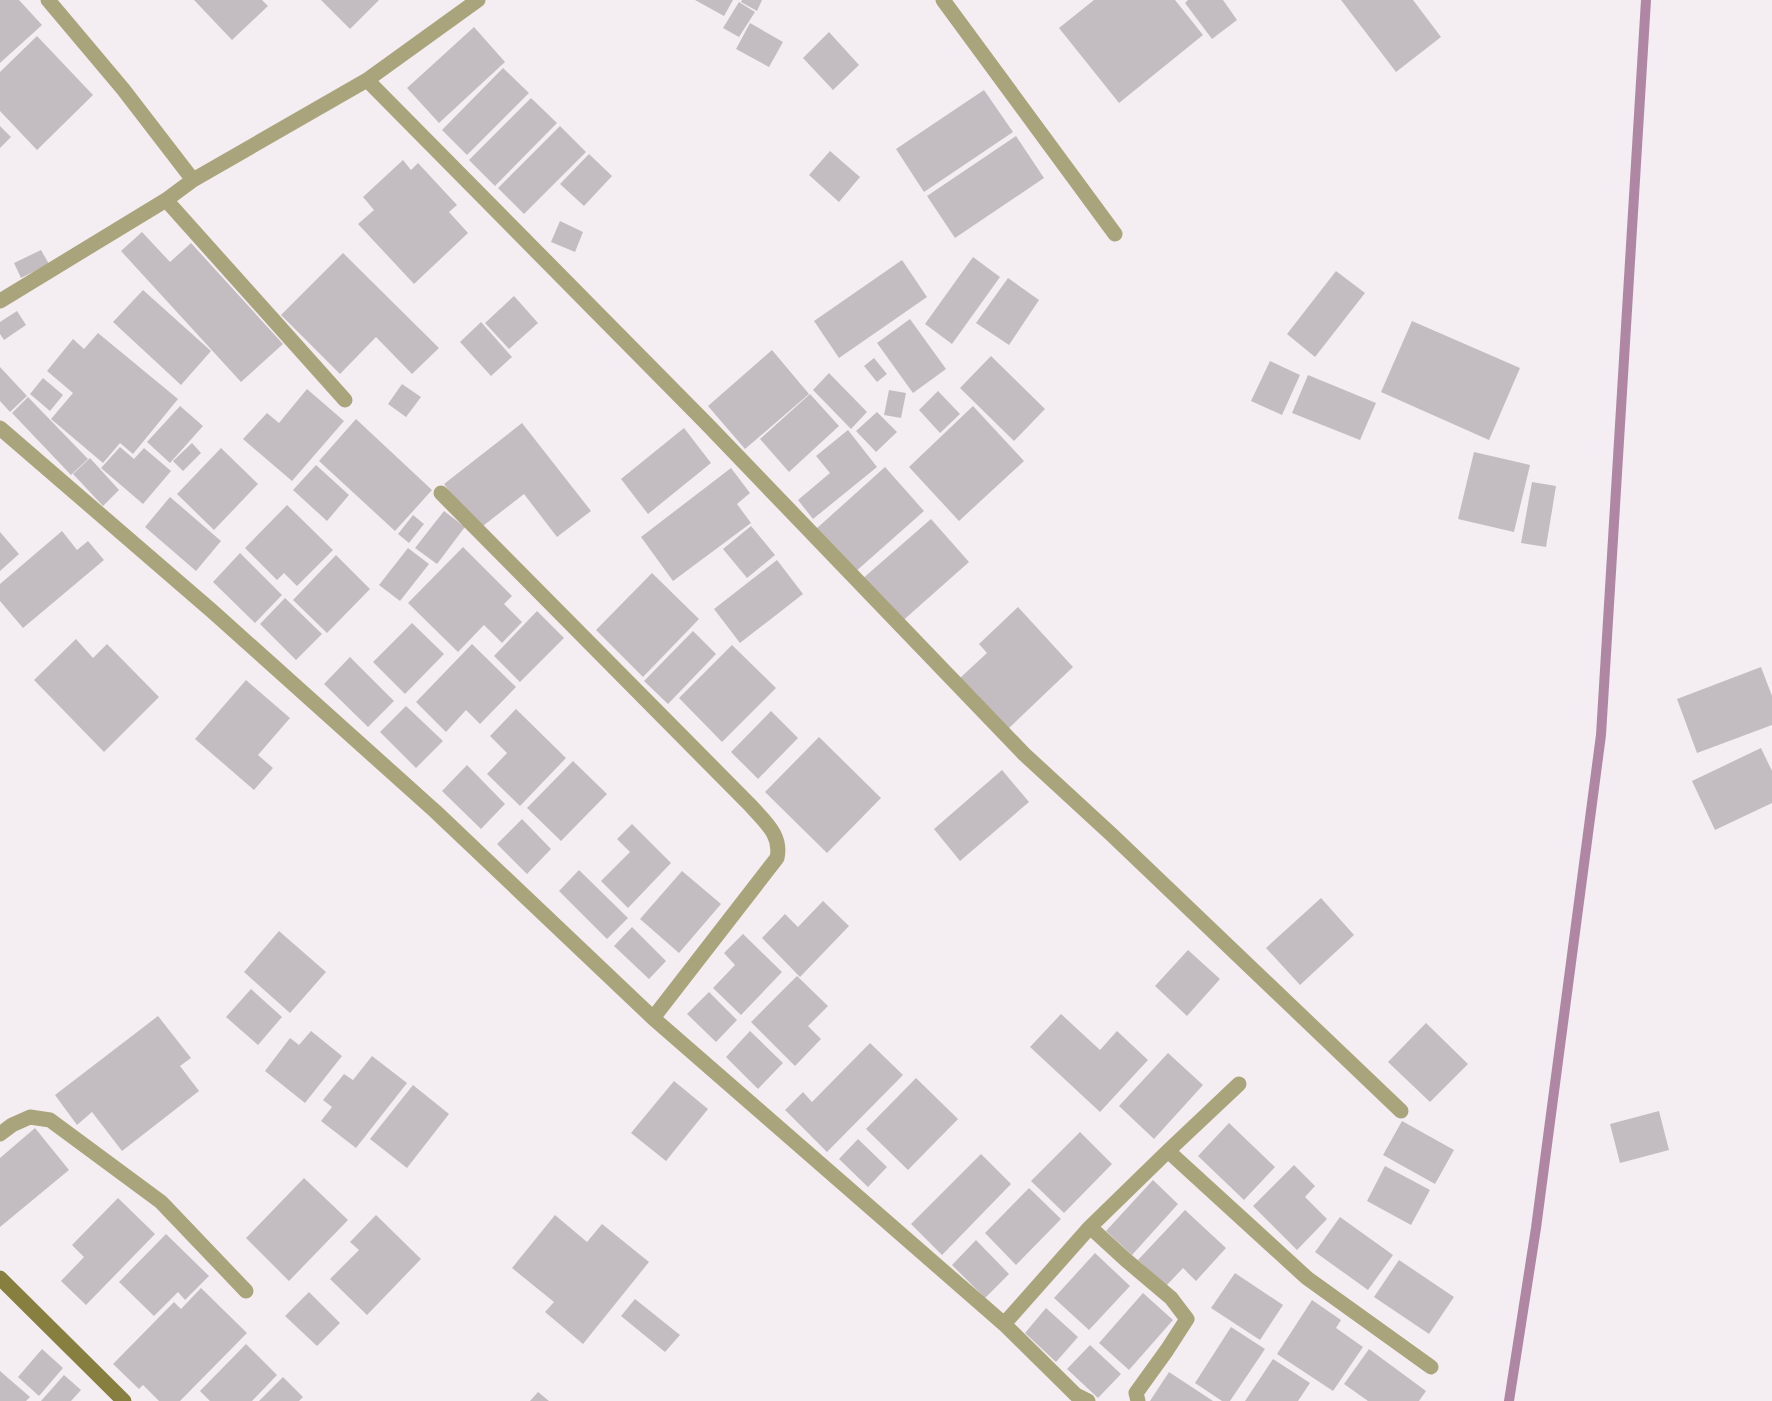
<svg xmlns="http://www.w3.org/2000/svg" width="1772" height="1401" font-family="Raleway,sans-serif">
<rect width="100%" height="100%" fill="#f4eef2"/>
<g fill="none" stroke-linecap="round" stroke-linejoin="round">
<path stroke="#af87a5" stroke-width="10" d="M1509,1401L1536,1228L1601,735L1646,0"/>
</g>
<path fill="#c3bdc1" d="M0,0H19L42,25L0,63Z
M194,0H262L268,6L232,40Z
M321,0H379L350,29Z
M695,0H733L724,16Z
M742,0H762L757,11L741,2Z
M1094,0H1175L1203,35L1119,103L1059,28Z
M1188,0H1223L1237,20L1212,39L1185,3Z
M1341,0H1413L1441,37L1396,72Z
M739,2L755,12L739,37L723,28Z
M750,23L783,42L769,67L736,49Z
M474,27L505,62L439,123L407,88Z
M829,32L859,65L833,90L803,58Z
M37,36L93,95L37,150L0,111V72Z
M503,68L529,93L467,155L442,130Z
M984,90L1013,132L924,192L896,149Z
M531,98L557,123L495,186L469,160Z
M0,126L11,137L0,148Z
M560,126L586,152L524,214L498,188Z
M1016,136L1044,178L955,238L927,196Z
M830,151L860,177L839,202L809,175Z
M589,154L612,176L584,206L560,184Z
M403,160L411,170L418,163L457,205L449,212L468,233L414,284L358,224L374,210L363,197Z
M560,221L583,232L575,252L551,242Z
M142,232L170,262L191,243L283,344L241,382L121,251Z
M41,250L49,264L21,278L14,263Z
M343,253L439,348L412,374L376,337L340,374L281,315Z
M973,257L1000,277L952,344L925,324Z
M902,260L927,297L839,358L814,321Z
M1336,271L1365,293L1315,357L1287,334Z
M1008,278L1039,300L1009,345L976,323Z
M143,290L211,351L181,385L113,322Z
M514,296L538,323L509,349L485,323Z
M17,311L26,325L4,340L0,334V322Z
M910,319L946,369L913,393L877,343Z
M1412,321L1520,368L1489,440L1381,392Z
M481,322L512,357L491,376L460,342Z
M98,333L178,399L133,454L120,443L103,463L51,419L73,393L47,371L73,339L84,349Z
M772,350L809,394L745,449L708,406Z
M991,356L1045,409L1014,441L960,388Z
M874,358L887,374L877,382L864,366Z
M1270,361L1300,375L1282,415L1251,401Z
M0,367L27,396L10,412L0,401Z
M829,373L867,412L851,429L813,390Z
M1308,375L1376,403L1360,440L1292,413Z
M43,378L63,395L50,411L30,394Z
M402,384L421,397L406,417L388,404Z
M307,389L344,421L292,481L243,439L267,413L279,423Z
M889,390L906,393L901,418L884,415Z
M938,391L960,414L940,433L919,410Z
M810,394L839,426L789,472L760,439Z
M28,397L88,459L71,475L12,413Z
M180,406L203,426L170,463L147,442Z
M973,406L1024,461L959,521L909,467Z
M877,412L897,432L876,452L856,431Z
M356,419L432,490L395,531L319,461Z
M522,423L591,511L557,537L524,494L479,529L444,484Z
M684,428L711,463L648,514L621,479Z
M848,430L877,467L813,519L798,500L830,473L816,456Z
M192,443L201,453L183,471L173,461Z
M120,447L134,459L144,448L171,471L143,504L101,468Z
M221,448L258,484L214,530L177,494Z
M1474,452L1530,465L1514,532L1458,519Z
M90,458L119,490L103,506L73,474Z
M316,465L349,495L327,521L293,490Z
M885,467L924,511L854,573L816,529Z
M731,468L750,493L737,504L751,523L673,581L641,537Z
M1532,482L1556,486L1546,547L1521,543Z
M170,497L221,541L196,571L145,527Z
M287,505L333,550L297,586L284,573L277,580L245,548Z
M444,511L465,527L437,564L415,548Z
M413,515L424,524L409,543L398,534Z
M931,519L969,562L899,624L861,580Z
M751,526L775,555L747,578L723,549Z
M62,531L77,550L88,541L104,560L23,628L0,601V584Z
M0,532L19,554L0,571Z
M463,547L512,596L504,604L522,622L502,643L484,625L458,652L408,603Z
M408,548L429,564L400,601L379,585Z
M240,553L282,595L255,623L213,582Z
M336,555L370,589L327,633L293,600Z
M777,560L803,594L740,643L714,609Z
M652,573L699,619L643,677L596,630Z
M285,598L322,634L296,660L260,624Z
M1018,607L1073,667L1008,729L960,678L987,653L979,644Z
M537,611L564,638L520,682L494,656Z
M412,623L444,654L405,694L373,662Z
M693,631L716,654L668,704L644,681Z
M76,639L93,658L107,644L159,697L104,752L34,680Z
M472,644L516,687L480,724L466,710L446,732L416,702Z
M732,645L776,688L722,742L679,698Z
M350,657L394,701L368,727L324,684Z
M1761,667L1772,696V725L1697,753L1677,699Z
M246,680L290,718L258,755L273,768L254,790L195,739Z
M406,706L443,741L416,768L380,732Z
M516,709L566,758L520,806L487,774L507,753L490,736Z
M771,711L798,738L758,779L731,752Z
M819,737L881,798L827,853L765,792Z
M1761,748L1772,771V803L1715,830L1692,781Z
M573,761L607,794L561,841L527,808Z
M467,765L505,804L481,829L442,791Z
M1002,770L1029,802L960,861L934,829Z
M522,819L551,849L527,874L497,844Z
M632,824L671,863L628,908L601,881L630,852L617,839Z
M579,870L628,918L607,939L559,891Z
M682,871L721,904L679,953L640,919Z
M1321,898L1354,935L1300,985L1266,948Z
M823,901L849,926L800,977L762,938L785,914L798,927Z
M632,927L666,961L649,979L614,946Z
M279,931L326,972L290,1013L244,972Z
M743,934L782,972L741,1015L713,988L735,965L724,953Z
M1188,950L1220,979L1187,1016L1155,986Z
M797,976L828,1006L808,1026L821,1039L795,1066L751,1022Z
M251,989L282,1017L258,1045L226,1017Z
M709,992L737,1020L716,1042L687,1014Z
M1061,1014L1100,1050L1117,1031L1148,1060L1100,1112L1030,1047Z
M158,1016L191,1058L180,1066L199,1091L122,1151L92,1112L77,1125L55,1095Z
M1426,1023L1468,1064L1430,1102L1388,1062Z
M311,1031L342,1056L305,1103L265,1071L290,1038L299,1045Z
M750,1031L783,1063L758,1089L726,1057Z
M870,1043L903,1075L827,1152L785,1110L803,1092L812,1102Z
M1168,1053L1203,1085L1154,1139L1119,1106Z
M372,1056L407,1083L356,1148L321,1121L332,1107L323,1100L344,1074L353,1080Z
M916,1078L958,1119L908,1170L866,1129Z
M674,1081L708,1109L666,1161L631,1133Z
M413,1085L449,1114L407,1168L370,1139Z
M1659,1111L1669,1150L1620,1163L1610,1124Z
M1402,1121L1454,1150L1435,1184L1383,1155Z
M1229,1123L1275,1167L1244,1200L1198,1156Z
M35,1128L69,1170L0,1227V1158Z
M1080,1132L1112,1164L1064,1213L1031,1181Z
M858,1139L887,1167L868,1187L839,1159Z
M981,1154L1011,1184L942,1255L911,1224Z
M1294,1165L1315,1186L1305,1197L1327,1219L1297,1250L1253,1206Z
M1385,1166L1430,1190L1411,1225L1367,1201Z
M304,1178L348,1220L289,1281L246,1238Z
M1153,1180L1178,1204L1132,1255L1106,1231Z
M1029,1188L1061,1219L1016,1265L985,1233Z
M118,1198L155,1234L86,1305L61,1281L84,1257L72,1245Z
M1185,1210L1226,1248L1196,1281L1183,1268L1166,1286L1138,1260Z
M376,1215L421,1259L367,1315L330,1279L359,1250L350,1242Z
M555,1215L587,1242L602,1224L649,1262L583,1344L545,1312L554,1302L512,1268Z
M1340,1217L1393,1255L1368,1290L1315,1252Z
M166,1234L209,1276L185,1300L178,1292L154,1316L119,1282Z
M976,1240L1009,1274L985,1298L952,1265Z
M1095,1253L1130,1286L1089,1330L1054,1298Z
M1399,1260L1454,1297L1429,1334L1374,1297Z
M1235,1273L1283,1305L1260,1340L1211,1308Z
M201,1288L247,1333L180,1401H159L143,1385L139,1389L113,1364L174,1302L181,1309Z
M309,1292L340,1323L317,1346L285,1316Z
M1143,1293L1173,1320L1129,1370L1099,1343Z
M635,1299L680,1335L665,1352L621,1316Z
M1312,1300L1341,1320L1336,1328L1363,1347L1333,1391L1277,1354Z
M1046,1308L1078,1337L1056,1362L1025,1333Z
M1231,1327L1265,1349L1230,1401H1222L1195,1383Z
M246,1344L277,1375L252,1401H210L200,1391Z
M1090,1345L1121,1374L1098,1398L1067,1369Z
M42,1349L63,1368L39,1396L18,1377Z
M1369,1349L1426,1391L1419,1401H1368L1344,1384Z
M1273,1359L1310,1383L1298,1401H1245Z
M0,1371L30,1397L26,1401H0Z
M1169,1372L1213,1401H1150Z
M64,1375L81,1390L71,1401H41Z
M283,1377L303,1397L299,1401H259Z
M538,1392L549,1401H530Z"/>
<g fill="none" stroke-linecap="round" stroke-linejoin="round">
<path stroke="#a9a47c" stroke-width="15" d="M48,0L123,89L193,180
M943,0L1115,234
M367,80L705,422L1024,754L1112,835L1401,1111
M166,200L345,400
M0,301L166,200L193,180L367,80L478,0
M0,428L212,611L436,812L653,1018L1004,1324L1076,1395L1088,1401
M441,493L751,806C765,822 782,835 777,858L653,1018
M0,1134L12,1125L30,1117L50,1120L161,1202L246,1291
M1168,1151L1307,1278L1431,1367
M1090,1227L1126,1260L1171,1298L1187,1319L1167,1350L1136,1393L1138,1401
M1004,1324L1090,1227L1168,1151L1239,1084"/>
<path stroke="#877f40" stroke-width="15" d="M0,1278L124,1401"/>
</g>
</svg>
